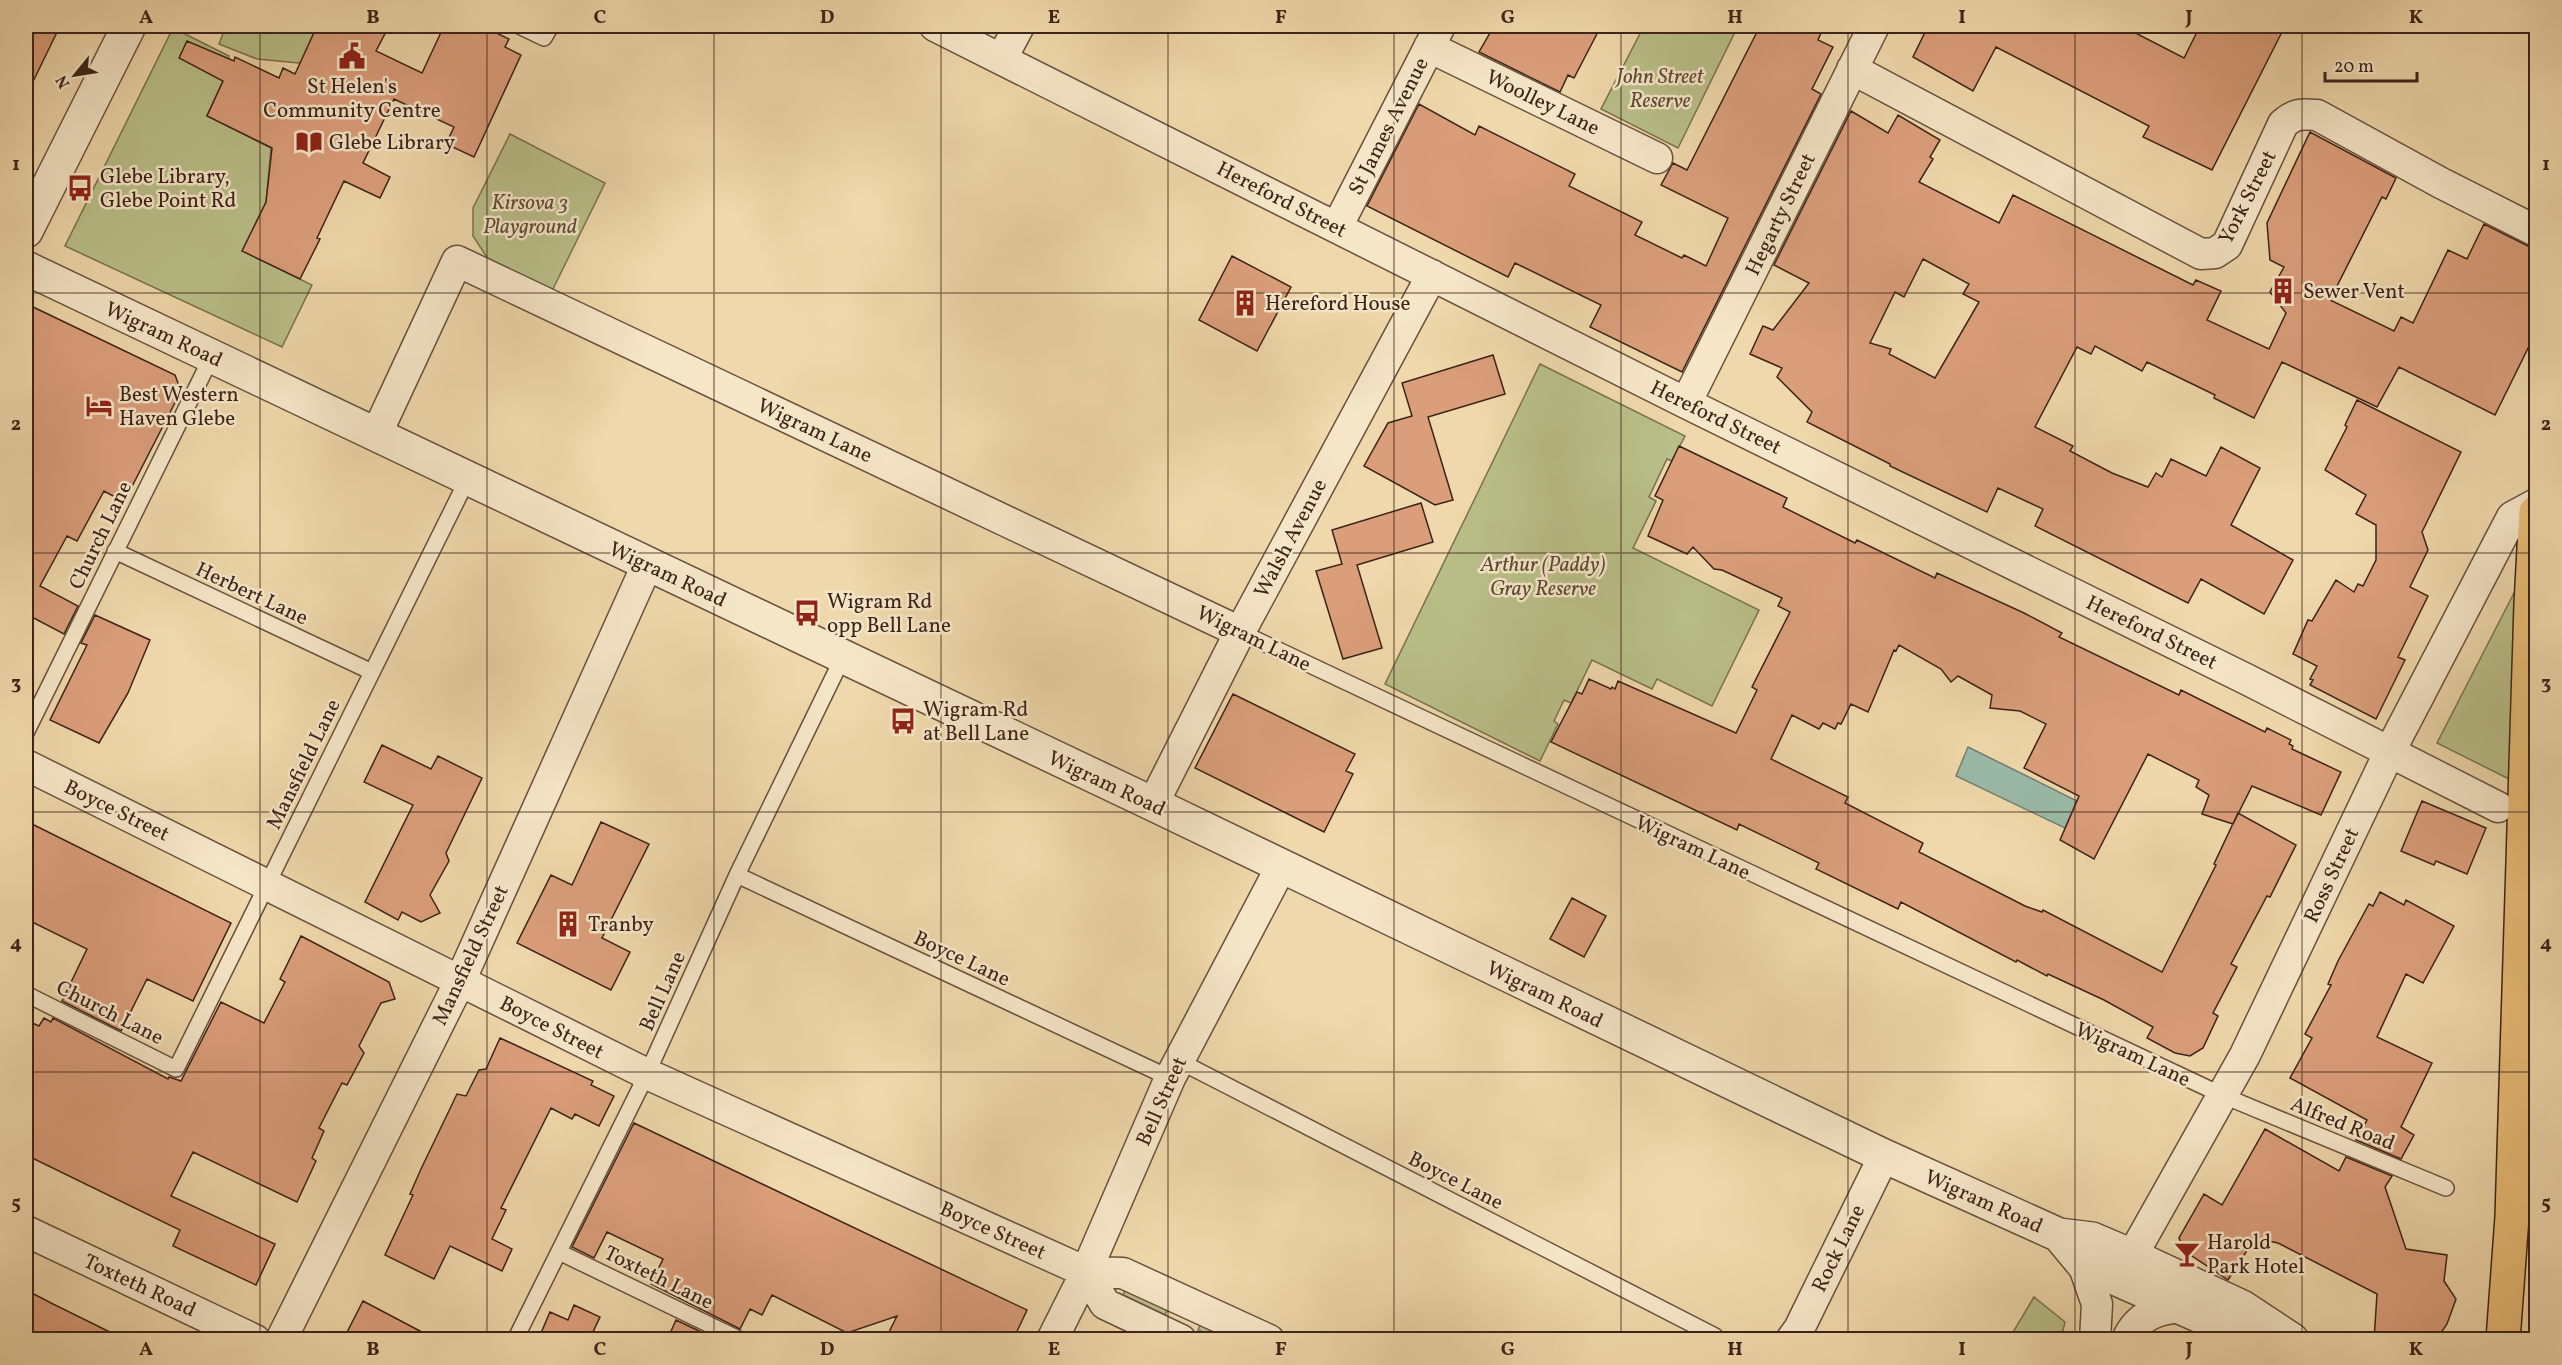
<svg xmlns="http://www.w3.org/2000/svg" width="2562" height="1365" font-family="Vollkorn,serif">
<rect width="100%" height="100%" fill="#efd8ab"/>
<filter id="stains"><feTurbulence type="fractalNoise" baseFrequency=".00333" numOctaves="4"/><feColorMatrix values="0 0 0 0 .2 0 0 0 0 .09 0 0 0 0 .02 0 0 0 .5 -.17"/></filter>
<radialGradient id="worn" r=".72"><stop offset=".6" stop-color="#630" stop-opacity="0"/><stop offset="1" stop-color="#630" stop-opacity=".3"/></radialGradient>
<path fill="#b9bf89" stroke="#7a7150" stroke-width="1.5" d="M226,26L317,27L334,80L299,63L257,59L219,44Z
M1644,26H1738L1678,148L1601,109Z
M173,28L229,56L223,81L207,116L271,148L265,213L243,251L312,285L282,347L65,246Z
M510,134L605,183L552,291L488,259L473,236V208Z
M1540,364L1685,436L1672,461L1667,459L1649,497L1656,501L1633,548L1759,610L1712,706L1657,679L1652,689L1592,660L1571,703L1564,700L1554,721L1558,724L1540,761L1385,684Z
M2515,591L2509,779L2437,743Z
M1127,1286L1169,1305L1165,1315L1123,1295Z
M2034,1297L2065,1322L2061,1339H2009Z
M1203,1320L1245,1339H1218L1198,1330Z"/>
<path fill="#9abaa9" stroke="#747e6f" stroke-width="1.5" d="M1968,747L2079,802L2065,828L1956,776Z"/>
<path fill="#db9e7b" stroke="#3c2318" stroke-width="1.5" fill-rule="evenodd" d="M26,26H60L26,96Z
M317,26H389L376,51L422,73L444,26H482L509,39L505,47L521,55L474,157L446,144L454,127L394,99L363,163L390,177L380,198L344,181L317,238L320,239L300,279L242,251L266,202L272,148L207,116L223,81L179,58L187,41L234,61L235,57L279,78L283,68L295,74Z
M1494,26H1601L1574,78L1568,75L1560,92L1479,52Z
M1760,26H1824L1818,40L1833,47L1812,89L1821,94L1682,372L1590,327L1601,305L1515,263L1508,277L1367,206L1419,104L1475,135L1479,126L1575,174L1569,186L1642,222L1635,235L1682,258L1684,255L1706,266L1728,218L1661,185L1673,163L1687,170Z
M1928,26H2122L2184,58L2200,26H2285L2212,170L2143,137L2149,126L1996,47L1973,91L1913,57Z
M1851,111L1888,133L1898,115L1940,140L1930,157L1933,159L1919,182L1999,223L2013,195L2193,285L2196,280L2221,291L2207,320L2269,349L2286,313L2270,292L2284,267L2270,260L2267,223L2310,132L2396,178L2386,199L2382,197L2330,300L2394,331L2401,317L2413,323L2448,250L2467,259L2484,224L2528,246L2536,248V332L2495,415L2399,367L2377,407L2282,362L2254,418L2214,398L2215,395L2147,362L2142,371L2095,346L2091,354L2077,347L2035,427L2073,446L2070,451L2112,473L2148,487L2156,473L2162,477L2171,459L2206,476L2221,447L2260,468L2231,525L2293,560L2264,614L2201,579L2188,603L2035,526L2043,509L1998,488L1987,512L1890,466V464L1807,422L1812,412L1777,377L1782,368L1750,354L1763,326L1773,330L1809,283L1774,265ZM1923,259L1969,284L1963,294L1979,302L1935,378L1889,354L1891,349L1870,343L1895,292L1904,297Z
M1232,256L1291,287L1257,351L1199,320Z
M31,306L175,375L181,391L124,502L104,491L77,541L67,536L40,586L78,606L64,634L26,614V319Z
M1493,355L1505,394L1428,417L1453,500L1435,505L1364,466L1388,423L1412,416L1402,383Z
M2357,400L2461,452L2422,532L2428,550L2410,587L2428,596L2398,657L2405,660L2376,719L2310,685L2313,680L2310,679L2317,666L2293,654L2308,620L2312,621L2336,580L2354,592L2358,584L2363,586L2376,560V525L2356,514L2366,495L2325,470L2347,427L2345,425Z
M1679,446L1787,498L1783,507L1855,543L1857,540L1935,578L1937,573L2024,613L2062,633L2059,637L2179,695L2181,690L2265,732L2267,728L2291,740L2289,744L2293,746L2292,749L2341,772L2321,815L2252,786L2233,824L2202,814L2209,795L2196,787L2199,780L2148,754L2094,859L2060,840L2079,796L2024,768L2046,724L2020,711L1990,708L1992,695L1958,676L1951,682L1941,669L1899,645L1896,651L1894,650L1868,712L1851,704L1841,724L1838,723L1835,729L1823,723L1819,729L1792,715L1771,759L1848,797L1845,803L1923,843L1919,852L2025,906L2042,912L2043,910L2162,972L2216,865L2214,864L2238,813L2296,845L2270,897L2267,896L2231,964L2237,967L2213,1013L2218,1016L2203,1048L2190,1056L2175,1053L2147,1038L2153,1027L2104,1000L2048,974L2047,976L2017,960L2016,962L1901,902L1898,909L1816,869L1819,863L1739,824L1737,830L1551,742L1577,692L1582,694L1589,679L1611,689L1612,687L1615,689L1618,681L1736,733L1757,690L1752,687L1790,612L1778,606L1782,598L1722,570L1714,569L1693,547L1687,554L1648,536L1663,500L1655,496Z
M1421,503L1433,542L1357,565L1382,648L1343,659L1316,571L1342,564L1332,530Z
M95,615L150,640L128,693L99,743L50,720L87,645L81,643Z
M1233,694L1355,754L1346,771L1353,774L1324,832L1195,768Z
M382,745L431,769L438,756L482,778L446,853L449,861L430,895L440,913L421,922L402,912L398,920L365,902L413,805L364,782Z
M2422,801L2486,828L2467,874L2436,861L2434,865L2401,851Z
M26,821L231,923L193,1001L147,979L121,1031L62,1001L87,949L26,919Z
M601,822L649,844L602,938L630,952L611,990L517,943L551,875L572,885Z
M2380,892L2404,905L2406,900L2454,926L2423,983L2406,974L2377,1037L2432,1063L2401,1127L2414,1135L2401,1159L2356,1140L2367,1120L2290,1078L2312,1038L2305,1034L2331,985L2328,984L2338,961L2369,904L2373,906Z
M1572,898L1606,916L1584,957L1550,939Z
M301,936L389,982L395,999L381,1003L359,1046L364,1053L347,1085L342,1083L319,1128L324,1131L312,1158L316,1161L297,1202L193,1152L171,1196L275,1244L256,1285L173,1246L180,1230L26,1155V1020L39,1026L44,1018L51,1022L53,1018L168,1079L169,1077L181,1081L221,1002L264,1023L285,982L280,979Z
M500,1038L593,1081L591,1085L614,1096L599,1126L575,1114L572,1119L551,1108L501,1208L506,1210L492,1239L512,1249L502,1271L450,1246L434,1279L385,1255L413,1195L410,1194L421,1169L457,1094L466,1096L479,1070L486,1069Z
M634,1123L1027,1310L1013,1340H885L897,1316L847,1333L772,1295L762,1315L750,1309L740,1329L651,1284L663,1259L607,1232L594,1258L572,1247Z
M2265,1129L2339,1171L2346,1157L2392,1176L2385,1187L2406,1249L2447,1255L2444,1281L2456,1299L2447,1324L2436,1340H2374L2377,1294L2278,1243L2255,1238L2228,1280L2186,1252L2179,1238L2204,1194L2222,1205Z
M26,1290L53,1304L126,1340H26Z
M363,1301L437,1340H343Z
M574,1305L600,1317L593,1332L608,1340H538L550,1312L568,1320Z
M676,1320L718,1340H667Z"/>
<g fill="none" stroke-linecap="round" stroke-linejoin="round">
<g stroke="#69503d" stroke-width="18">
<path id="service" d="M519,26L544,38L551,26
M115,551L372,672
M1240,632L2224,1096L2446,1188
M26,733L212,356
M737,875L1170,1078
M26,994L176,1069L468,478
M1179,1061L1715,1336
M559,1252L741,1340
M515,1340L647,1074L737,875L843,657"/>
</g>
<g stroke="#69503d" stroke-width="33">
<path id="minor" d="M935,26L1686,403L2246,679L2498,807
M1429,47L1657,158
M1002,58L1019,26
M1852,69L2201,254L2215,253L2227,245L2283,124C2295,113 2302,114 2317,115L2441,183L2536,231
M1337,227L1440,26
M1686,403L1874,26
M376,435L457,261L1240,632
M26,765L647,1074L1086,1272L1123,1273L1269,1340
M1153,804L1240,632L1432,275
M26,1231L255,1340
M2132,1256L2245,1055L2389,753L2512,517L2536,504
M2083,1264L2097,1304L2095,1340
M1086,1272L1105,1304L1181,1340
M281,1340L460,981L647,565
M1052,1340L1086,1272L1170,1078L1281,867
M1791,1340L1799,1329L1884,1156
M2127,1340C2137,1316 2157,1309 2181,1307"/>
</g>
<g stroke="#69503d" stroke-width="36">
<path id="tertiary" d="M26,231L129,26
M26,268L1153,804L1884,1156L2059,1235L2092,1239L2132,1256L2242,1307L2292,1340
M2059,1235L2083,1264L2254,1340"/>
</g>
<g stroke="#3c2318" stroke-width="36">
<path id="primary" d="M2503,1340L2512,1217L2531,604L2536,512"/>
</g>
<use href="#service" stroke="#f5e6c8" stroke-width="15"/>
<use href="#minor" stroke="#f5e6c8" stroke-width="30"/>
<use href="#tertiary" stroke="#f5e6c8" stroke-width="33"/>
<use href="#primary" stroke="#e8bc76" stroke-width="33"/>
</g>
<path fill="none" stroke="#3c2318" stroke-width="1.5" stroke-opacity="0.55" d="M260,26V1340M487,26V1340M714,26V1340M941,26V1340M1168,26V1340M1394,26V1340M1621,26V1340M1848,26V1340M2075,26V1340M2302,26V1340M26,293H2536M26,553H2536M26,812H2536M26,1072H2536"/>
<defs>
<g id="civic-bare" transform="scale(2.07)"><path d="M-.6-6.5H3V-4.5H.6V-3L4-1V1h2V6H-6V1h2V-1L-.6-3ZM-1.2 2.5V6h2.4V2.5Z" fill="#8f2418" stroke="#f5e6c8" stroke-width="2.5" paint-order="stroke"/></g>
<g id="library-bare" transform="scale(2.07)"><path d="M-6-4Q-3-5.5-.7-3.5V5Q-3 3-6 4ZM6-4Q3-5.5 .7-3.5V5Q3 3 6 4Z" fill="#8f2418" stroke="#f5e6c8" stroke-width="2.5" paint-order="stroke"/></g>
<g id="bus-bare" transform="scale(2.07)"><path d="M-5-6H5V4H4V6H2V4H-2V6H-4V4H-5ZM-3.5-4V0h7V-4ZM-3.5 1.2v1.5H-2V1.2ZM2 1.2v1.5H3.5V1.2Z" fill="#8f2418" stroke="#f5e6c8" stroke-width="2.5" paint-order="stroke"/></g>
<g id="building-bare" transform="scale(2.07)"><path d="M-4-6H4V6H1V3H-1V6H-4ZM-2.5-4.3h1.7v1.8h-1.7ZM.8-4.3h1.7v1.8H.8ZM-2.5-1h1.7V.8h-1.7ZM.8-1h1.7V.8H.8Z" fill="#8f2418" stroke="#f5e6c8" stroke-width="2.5" paint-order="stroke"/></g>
<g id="hotel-bare" transform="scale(2.07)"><path d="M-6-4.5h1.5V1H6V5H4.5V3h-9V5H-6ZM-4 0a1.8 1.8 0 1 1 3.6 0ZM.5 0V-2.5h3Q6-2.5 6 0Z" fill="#8f2418" stroke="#f5e6c8" stroke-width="2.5" paint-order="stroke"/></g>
<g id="bar-bare" transform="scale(2.07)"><path d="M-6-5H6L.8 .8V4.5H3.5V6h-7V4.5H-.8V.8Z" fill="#8f2418" stroke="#f5e6c8" stroke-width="2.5" paint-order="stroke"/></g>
</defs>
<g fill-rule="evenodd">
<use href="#civic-bare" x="352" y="56"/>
<use href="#library-bare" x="309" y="142"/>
<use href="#bus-bare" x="80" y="188"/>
<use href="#building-bare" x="2283" y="291"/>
<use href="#building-bare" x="1245" y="303"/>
<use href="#hotel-bare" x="99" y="406"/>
<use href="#bus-bare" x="807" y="613"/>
<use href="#bus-bare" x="903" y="721"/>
<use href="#building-bare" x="568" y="924"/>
<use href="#bar-bare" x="2187" y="1254"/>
</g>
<g text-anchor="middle" stroke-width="5" stroke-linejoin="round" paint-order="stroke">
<g font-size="21" font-style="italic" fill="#5b4a34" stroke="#f5e6c8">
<text x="1660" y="83">John Street<tspan x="1660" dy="24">Reserve</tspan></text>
<text x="530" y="209">Kirsova 3<tspan x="530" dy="24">Playground</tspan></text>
<text x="1543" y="571">Arthur (Paddy)<tspan x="1543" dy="24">Gray Reserve</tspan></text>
</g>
<g font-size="21" fill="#3c2318" stroke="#f5e6c8" text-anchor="start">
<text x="352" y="93" text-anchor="middle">St Helen's<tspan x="352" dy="24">Community Centre</tspan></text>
<text x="329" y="149">Glebe Library</text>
<text x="100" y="183">Glebe Library,<tspan x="100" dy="24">Glebe Point Rd</tspan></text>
<text x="2303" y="298">Sewer Vent</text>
<text x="1265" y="310">Hereford House</text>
<text x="119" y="401">Best Western<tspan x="119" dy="24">Haven Glebe</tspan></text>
<text x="827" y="608">Wigram Rd<tspan x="827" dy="24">opp Bell Lane</tspan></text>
<text x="923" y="716">Wigram Rd<tspan x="923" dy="24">at Bell Lane</tspan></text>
<text x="588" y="931">Tranby</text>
<text x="2207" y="1249">Harold<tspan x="2207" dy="24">Park Hotel</tspan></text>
</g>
<g font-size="21" fill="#3c2318" stroke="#f5e6c8">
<text transform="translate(1543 102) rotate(26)" y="7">Woolley Lane</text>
<text transform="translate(1388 126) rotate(-63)" y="7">St James Avenue</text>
<text transform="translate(2247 197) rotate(-63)" y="7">York Street</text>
<text transform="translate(1282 199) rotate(27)" y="7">Hereford Street</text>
<text transform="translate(1780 214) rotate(-64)" y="7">Hegarty Street</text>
<text transform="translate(164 334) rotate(25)" y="7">Wigram Road</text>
<text transform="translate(1716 417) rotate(26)" y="7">Hereford Street</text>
<text transform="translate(815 430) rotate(25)" y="7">Wigram Lane</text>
<text transform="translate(100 535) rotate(-64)" y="7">Church Lane</text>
<text transform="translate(1290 538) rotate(-62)" y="7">Walsh Avenue</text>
<text transform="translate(668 574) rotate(25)" y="7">Wigram Road</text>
<text transform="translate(252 593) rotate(25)" y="7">Herbert Lane</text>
<text transform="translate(2152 632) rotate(26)" y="7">Hereford Street</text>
<text transform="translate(1254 638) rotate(26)" y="7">Wigram Lane</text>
<text transform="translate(303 764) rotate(-64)" y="7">Mansfield Lane</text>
<text transform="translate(1107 783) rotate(25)" y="7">Wigram Road</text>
<text transform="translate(117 810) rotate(26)" y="7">Boyce Street</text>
<text transform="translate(1693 847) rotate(25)" y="7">Wigram Lane</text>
<text transform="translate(2331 875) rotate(-65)" y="7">Ross Street</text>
<text transform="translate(470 955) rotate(-65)" y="7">Mansfield Street</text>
<text transform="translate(962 958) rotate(25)" y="7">Boyce Lane</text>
<text transform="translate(662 991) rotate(-66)" y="7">Bell Lane</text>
<text transform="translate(1545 994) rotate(26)" y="7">Wigram Road</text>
<text transform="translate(110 1012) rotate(27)" y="7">Church Lane</text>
<text transform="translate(552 1027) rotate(27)" y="7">Boyce Street</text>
<text transform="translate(2133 1054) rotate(25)" y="7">Wigram Lane</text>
<text transform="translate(1161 1101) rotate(-66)" y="7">Bell Street</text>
<text transform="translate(2343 1123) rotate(22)" y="7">Alfred Road</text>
<text transform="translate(1456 1180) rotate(27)" y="7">Boyce Lane</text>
<text transform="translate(1984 1201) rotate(24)" y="7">Wigram Road</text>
<text transform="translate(993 1230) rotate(24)" y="7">Boyce Street</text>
<text transform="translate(1838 1248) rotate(-64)" y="7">Rock Lane</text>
<text transform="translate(659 1277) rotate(26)" y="7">Toxteth Lane</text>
<text transform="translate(140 1285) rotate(25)" y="7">Toxteth Road</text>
</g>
</g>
<rect width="2562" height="1365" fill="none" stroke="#efd8ab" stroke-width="66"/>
<g transform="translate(75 75) rotate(240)" stroke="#f5e6c8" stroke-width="4.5" paint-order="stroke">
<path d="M0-4.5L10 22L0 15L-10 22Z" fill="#3c2318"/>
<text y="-9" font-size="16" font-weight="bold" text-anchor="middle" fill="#3c2318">N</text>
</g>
<path d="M2325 72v9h92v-9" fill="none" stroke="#3c2318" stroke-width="3"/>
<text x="2334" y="72" font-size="18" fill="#3c2318" stroke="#f5e6c8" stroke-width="4.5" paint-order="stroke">20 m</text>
<rect x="33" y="33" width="2496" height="1299" fill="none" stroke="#3c2318" stroke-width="2"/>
<g font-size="20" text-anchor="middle" font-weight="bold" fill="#3c2318">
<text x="146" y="23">A</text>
<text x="373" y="23">B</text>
<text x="600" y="23">C</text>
<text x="827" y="23">D</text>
<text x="1054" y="23">E</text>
<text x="1281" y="23">F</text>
<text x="1508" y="23">G</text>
<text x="1735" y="23">H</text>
<text x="1962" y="23">I</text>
<text x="2189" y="23">J</text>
<text x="2416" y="23">K</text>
<text x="16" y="170">1</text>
<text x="2546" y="170">1</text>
<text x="16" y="430">2</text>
<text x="2546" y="430">2</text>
<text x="16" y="689">3</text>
<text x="2546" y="689">3</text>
<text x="16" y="949">4</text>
<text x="2546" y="949">4</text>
<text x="16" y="1209">5</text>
<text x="2546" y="1209">5</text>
<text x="146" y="1355">A</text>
<text x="373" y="1355">B</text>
<text x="600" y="1355">C</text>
<text x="827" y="1355">D</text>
<text x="1054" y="1355">E</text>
<text x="1281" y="1355">F</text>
<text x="1508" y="1355">G</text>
<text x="1735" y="1355">H</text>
<text x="1962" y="1355">I</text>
<text x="2189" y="1355">J</text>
<text x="2416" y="1355">K</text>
</g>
<rect width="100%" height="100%" filter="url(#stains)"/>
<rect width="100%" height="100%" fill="url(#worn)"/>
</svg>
